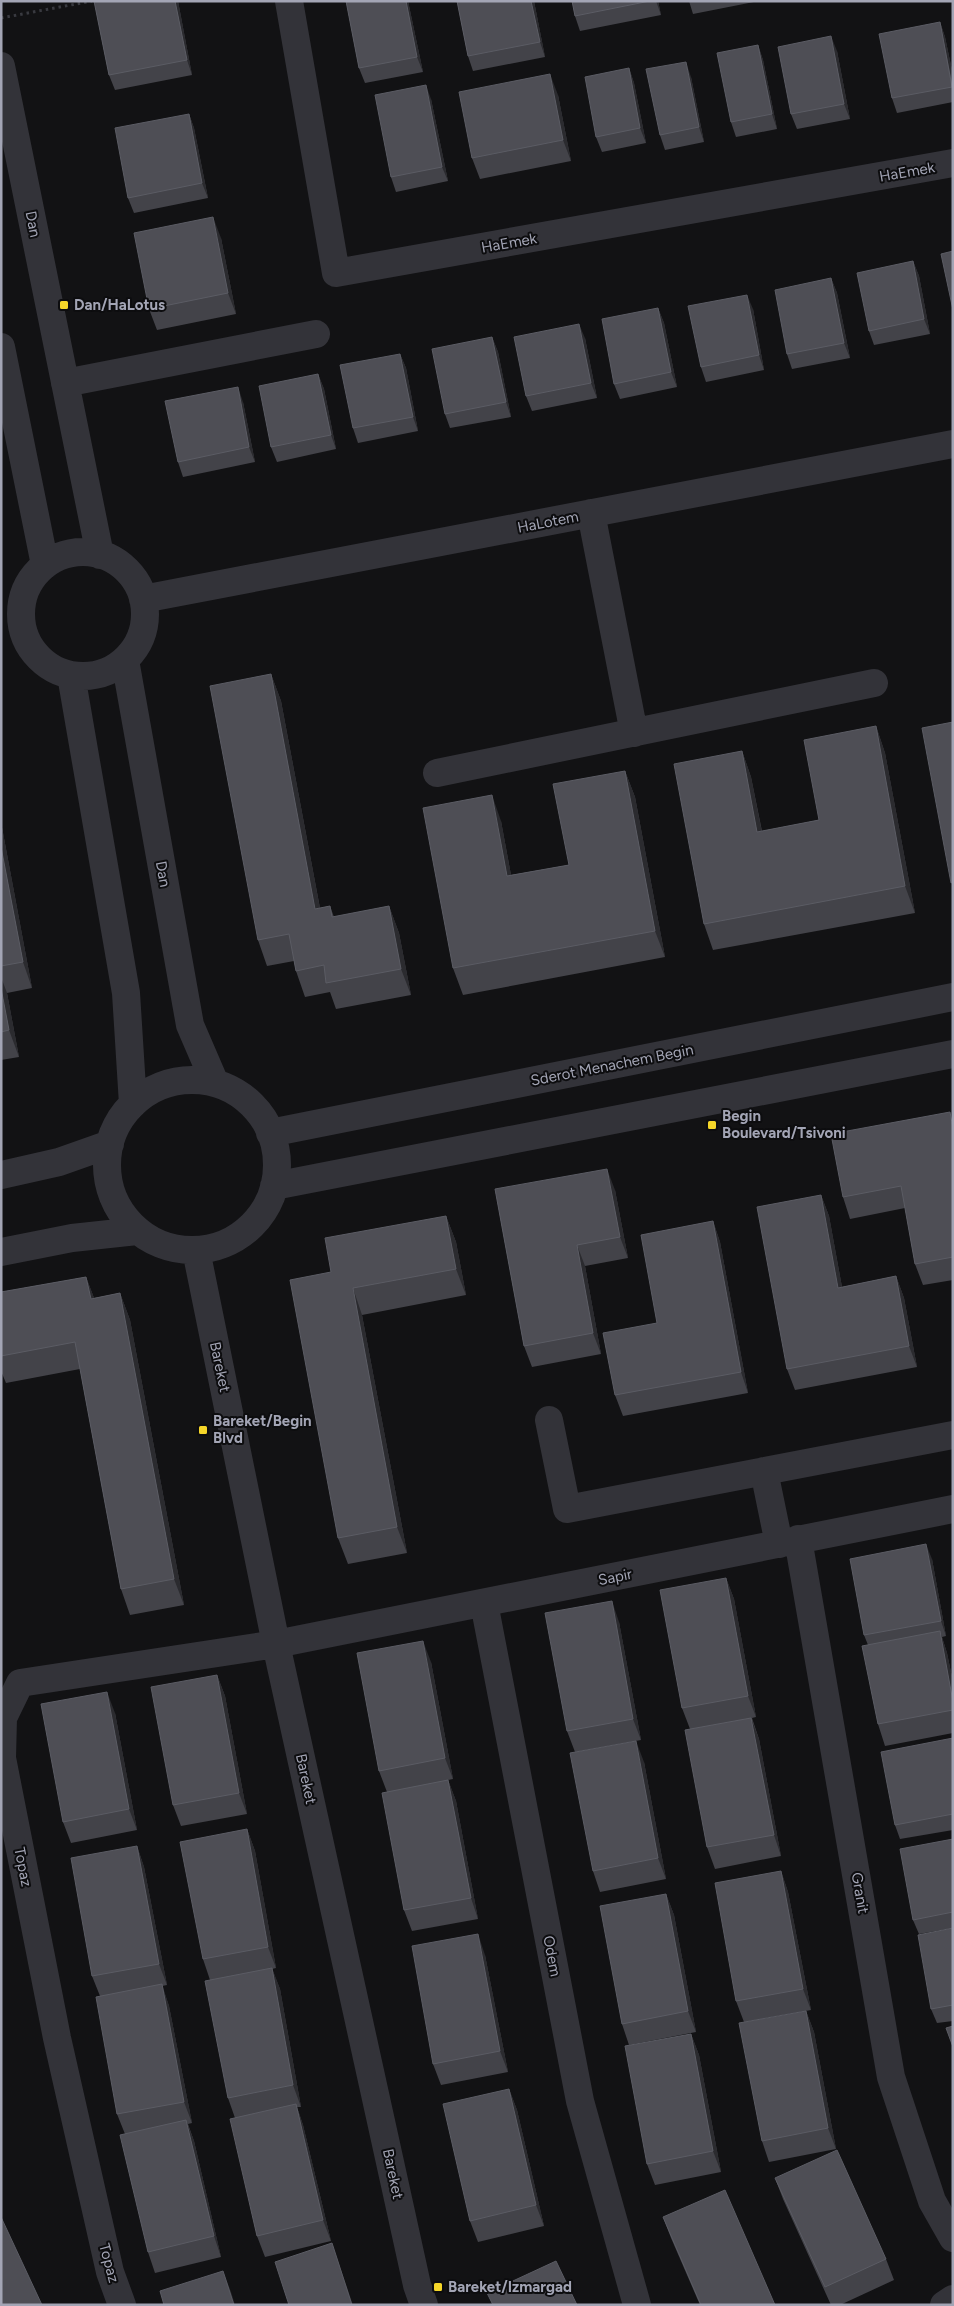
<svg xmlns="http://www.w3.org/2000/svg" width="954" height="2306" font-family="Figtree,sans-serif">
<rect width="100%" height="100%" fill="#121214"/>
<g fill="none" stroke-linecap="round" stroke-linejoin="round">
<path stroke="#393a40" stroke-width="3" stroke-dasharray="2.5 4" stroke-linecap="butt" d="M1,18L92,1"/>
<path stroke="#333339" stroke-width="28" d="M289,1L336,273L953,163
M1,66L100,555
M1,347L45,565
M65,383L316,334
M591,513L634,733
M21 614a62 62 0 1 1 124 0a62 62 0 1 1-124 0Z
M143,599L953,444
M125,660L190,1025L215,1083
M71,675L126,993L133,1104
M437,773L874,683
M107 1165a85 85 0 1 1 170 0a85 85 0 1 1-170 0Z
M270,1133L953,997
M1,1175L59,1162L110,1144
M274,1186L953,1054
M196,1250L276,1644L417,2285L424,2305
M1,1252L72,1238L137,1231
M549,1420L567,1509L953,1435
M764,1471L779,1544
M798,1539L891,2077L932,2201L953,2238
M484,1603L580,2101L637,2305
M122,2305L110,2272L57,2038L2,1758L3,1718L20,1683L276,1644L953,1509
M944,2305L953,2299"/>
</g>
<path fill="#434349" d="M94,1H178L192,75L115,90L109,75Z
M346,1H408L423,72L365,83L359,68Z
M457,1H534L545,57L473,71L468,56Z
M572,1H658L661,15L580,31L575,16Z
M689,1H759L693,14Z
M940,22L945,37L953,75V102L897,113L892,98Z
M758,45L763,60L777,129L736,137L731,122Z
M837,51L850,119L797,129L791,114Z
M629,68L634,83L646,143L602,152L596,137Z
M691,77L704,142L665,150L660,135Z
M558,95L571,161L480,179L472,158Z
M431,99L448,181L396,192L391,177Z
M189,114L194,128L208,198L134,213L128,198Z
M221,238L236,314L157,330L149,309Z
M913,261L919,276L930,334L874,345L869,331Z
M831,278L837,293L850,358L792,369L787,354Z
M658,308L664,323L677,387L620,399L614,384Z
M753,309L764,370L706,382L701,367Z
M492,337L498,352L511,417L450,428L445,414Z
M585,338L597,398L532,411L526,396Z
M400,354L406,368L418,431L358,443L353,428Z
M318,374L324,389L336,449L277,462L271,447Z
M243,402L255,462L183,477L178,462Z
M271,674L281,701L320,908L330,906L334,917L389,906L399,933L411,995L336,1009L330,992L305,997L296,971L294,961L267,966L258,940Z
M876,726L885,753L915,913L713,950L704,924L742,751L751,777L762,831L819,820Z
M625,771L635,797L665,957L463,995L453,968L501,821L511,875L569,865Z
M1,822L32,988L7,993L19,1057L1,1060Z
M953,1121V1280L923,1285L915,1264L905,1208L850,1219L843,1197Z
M495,1189L615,1190L628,1258L585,1266L601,1354L532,1367L524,1346Z
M821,1195L829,1216L842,1287L896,1276L904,1298L917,1367L795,1390L787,1369Z
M446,1216L456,1242L466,1295L362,1315L407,1553L348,1564L338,1538L331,1272Z
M713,1221L720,1242L748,1393L623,1416L615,1395L657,1323Z
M86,1277L94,1298L120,1293L130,1320L184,1605L130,1615L121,1589L80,1369L6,1383L1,1371V1292Z
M932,1559L946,1636L942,1637L947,1653L953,1682V1733L885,1746L878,1724L868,1645L864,1635Z
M726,1578L734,1599L756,1717L752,1718L759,1739L781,1856L715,1869L707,1847L690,1729L682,1708Z
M619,1622L641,1740L575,1752L567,1731Z
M431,1662L453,1779L414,1787L448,1780L456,1801L478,1919L412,1931L404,1910L387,1792L379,1771Z
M217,1675L225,1696L247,1814L181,1826L173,1805Z
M115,1713L137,1830L71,1843L63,1822Z
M953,1738V1830L900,1839L895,1825Z
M644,1762L666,1879L600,1892L593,1871Z
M247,1829L255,1851L276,1968L272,1969L280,1989L301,2107H297L303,2125L331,2241L265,2257L257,2236L235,2118L228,2098L210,1980L203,1959Z
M953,1839V1928L919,1934L913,1920Z
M137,1846L144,1867L167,1985L162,1986L169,2006L192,2123L188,2124L194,2141L221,2257L155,2273L148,2252L125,2134L117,2114L100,1996L92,1976Z
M781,1871L788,1892L811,2010L744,2022L736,2001Z
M666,1894L674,1915L696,2032L629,2045L622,2024Z
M953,1928V2021L937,2023L931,2009Z
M485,1955L508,2072L441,2085L433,2064Z
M806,2011L814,2032L836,2149L769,2162L762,2141Z
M691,2034L699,2055L721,2172L655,2185L647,2164Z
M509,2089L517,2110L544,2226L478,2242L470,2221Z
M775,2178L886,2259L894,2280L840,2305H831L783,2199Z
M663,2217L775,2305H700L671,2238Z"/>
<path fill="#2b2b2f" d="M175,1H178L192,75L187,60Z
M406,1H408L423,72L417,57Z
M531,1H534L545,57L540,42Z
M656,1H658L661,15Z
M940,22L945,37L953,75V87Z
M831,36L837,51L850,119L844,104Z
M758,45L763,60L777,129L772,114Z
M686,62L691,77L704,142L699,127Z
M629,68L634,83L646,143L640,128Z
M550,74L558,95L571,161L563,140Z
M426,85L431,99L448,181L442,167Z
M189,114L194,128L208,198L202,183Z
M213,217L221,238L236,314L228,293Z
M913,261L919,276L930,334L924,319Z
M831,278L837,293L850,358L844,343Z
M747,295L753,309L764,370L759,355Z
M658,308L664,323L677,387L671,372Z
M579,324L585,338L597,398L591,383Z
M492,337L498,352L511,417L506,402Z
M400,354L406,368L418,431L413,417Z
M318,374L324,389L336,449L331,435Z
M238,387L243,402L255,462L249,447Z
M271,674L281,701L325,935L315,909Z
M876,726L885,753L915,913L905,886Z
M742,751L751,777L767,858L757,832Z
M625,771L635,797L665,957L655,931Z
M492,795L501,821L516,902L507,876Z
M1,822L32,988L23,962L1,847Z
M389,906L399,933L411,995L401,969Z
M1,977L7,993L19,1057L9,1030L1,988Z
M607,1169L615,1190L628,1258L620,1237Z
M821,1195L829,1216L846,1309L838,1288Z
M446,1216L456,1242L466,1295L456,1269Z
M713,1221L720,1242L748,1393L741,1372Z
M577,1245L585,1266L601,1354L593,1333Z
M896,1276L904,1298L917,1367L909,1346Z
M86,1277L96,1303L91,1299Z
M353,1288L362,1315L407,1553L397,1527Z
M120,1293L130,1320L184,1605L174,1579Z
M926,1544L932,1559L946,1636L941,1621Z
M726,1578L734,1599L756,1717L748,1696Z
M612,1601L619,1622L641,1740L633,1719Z
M940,1631L947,1653L953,1682V1702Z
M423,1641L431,1662L453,1779L445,1758Z
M217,1675L225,1696L247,1814L239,1793Z
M107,1692L115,1713L137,1830L129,1809Z
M751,1718L759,1739L781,1856L774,1835Z
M636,1741L644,1762L666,1879L658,1858Z
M448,1780L456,1801L478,1919L471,1898Z
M247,1829L255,1851L276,1968L268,1947Z
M137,1846L144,1867L167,1985L159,1964Z
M781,1871L788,1892L811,2010L803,1989Z
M666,1894L674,1915L696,2032L688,2011Z
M478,1934L485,1955L508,2072L500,2051Z
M272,1968L280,1989L301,2107L293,2085Z
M162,1984L169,2006L192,2123L184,2102Z
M806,2011L814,2032L836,2149L828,2128Z
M691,2034L699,2055L721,2172L713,2151Z
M509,2089L517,2110L544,2226L536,2205Z
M296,2104L303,2125L331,2241L323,2220Z
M186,2120L194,2141L221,2257L214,2236Z
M332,2243L339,2264L353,2305H352Z
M223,2271L231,2292L235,2305H234Z"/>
<path fill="#4e4e55" stroke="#5b5c64" d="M94,1H175L187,60L109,75Z
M346,1H406L417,57L359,68Z
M457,1H531L540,42L468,56Z
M572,1H650L575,16Z
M940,22L952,87L892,98L879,34Z
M831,36L844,104L791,114L778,47Z
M758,45L772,114L731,122L717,53Z
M686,62L699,127L660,135L646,69Z
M629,68L640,128L596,137L585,77Z
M550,74L563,140L472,158L459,92Z
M426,85L442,167L391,177L375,95Z
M189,114L202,183L128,198L115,128Z
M213,217L228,293L149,309L134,233Z
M953,251V310L941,254Z
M913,261L924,319L869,331L857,273Z
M831,278L844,343L787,354L775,290Z
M747,295L759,355L701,367L688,306Z
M658,308L671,372L614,384L602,319Z
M579,324L591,383L526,396L514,337Z
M492,337L506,402L445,414L432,349Z
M400,354L413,417L353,428L340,365Z
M318,374L331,435L271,447L259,386Z
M238,387L249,447L178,462L165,401Z
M271,674L315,909L330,906L332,917L389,906L401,969L326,983L324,965L296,971L289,934L258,940L210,686Z
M953,722V882L951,883L922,728Z
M876,726L905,886L704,924L674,764L742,751L757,832L819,820L804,740Z
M625,771L655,931L453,968L423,808L492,795L507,876L569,865L553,784Z
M1,847L23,962L1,966Z
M1,988L9,1030L1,1032Z
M950,1112L953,1129V1257L915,1264L901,1186L843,1197L831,1134Z
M607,1169L620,1237L577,1245L593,1333L524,1346L495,1189Z
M821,1195L838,1288L896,1276L909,1346L787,1369L757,1207Z
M446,1216L456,1269L353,1288L397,1527L338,1538L290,1280L331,1272L325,1238Z
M713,1221L741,1372L615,1395L603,1333L657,1323L641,1235Z
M86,1277L91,1299L120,1293L174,1579L121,1589L75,1342L1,1356V1292Z
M926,1544L941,1621L864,1635L850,1559Z
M726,1578L748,1696L682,1708L660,1590Z
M612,1601L633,1719L567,1731L545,1613Z
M940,1631L953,1702V1710L878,1724L862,1646Z
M423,1641L445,1758L379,1771L357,1653Z
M217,1675L239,1793L173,1805L151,1687Z
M107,1692L129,1809L63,1822L41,1704Z
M751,1718L774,1835L707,1847L685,1730Z
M953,1738V1814L895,1825L881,1752Z
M636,1741L658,1858L593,1871L570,1753Z
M448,1780L471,1898L404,1910L382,1793Z
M247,1829L268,1947L203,1959L180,1842Z
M953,1839V1912L913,1920L900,1849Z
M137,1846L159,1964L92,1976L71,1858Z
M781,1871L803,1989L736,2001L715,1883Z
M666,1894L688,2011L622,2024L600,1906Z
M953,1928V2005L931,2009L918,1935Z
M478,1934L500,2051L433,2064L412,1946Z
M272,1968L293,2085L228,2098L205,1981Z
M162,1984L184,2102L117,2114L96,1997Z
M806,2011L828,2128L762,2141L739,2023Z
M953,2026V2047L946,2028Z
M691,2034L713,2151L647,2164L625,2046Z
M509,2089L536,2205L470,2221L443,2104Z
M296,2104L323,2220L257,2236L230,2119Z
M186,2120L214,2236L148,2252L120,2135Z
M837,2150L886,2259L825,2287L775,2178Z
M725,2190L775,2305H701L663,2217Z
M1,2217L42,2305H1Z
M332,2243L352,2305H289L275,2262Z
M556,2261L577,2305H493L487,2293Z
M223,2271L234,2305H164L160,2291Z"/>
<g fill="#f5d629" stroke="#0d0d0f" stroke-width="2">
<rect x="59" y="300" width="10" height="10" rx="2.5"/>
<rect x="707" y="1120" width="10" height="10" rx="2.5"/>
<rect x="198" y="1425" width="10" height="10" rx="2.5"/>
<rect x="433" y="2282" width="10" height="10" rx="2.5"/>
</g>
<g text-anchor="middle" stroke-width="4" stroke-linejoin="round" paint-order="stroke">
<g font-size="15" fill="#a3a5b5" stroke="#0d0d0f">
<text transform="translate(907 172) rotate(-10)" y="5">HaEmek</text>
<text transform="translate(33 224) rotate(79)" y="5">Dan</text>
<text transform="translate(509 243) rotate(-10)" y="5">HaEmek</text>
<text transform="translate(548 522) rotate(-11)" y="5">HaLotem</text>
<text transform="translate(163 874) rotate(80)" y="5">Dan</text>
<text transform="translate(612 1065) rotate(-11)" y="5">Sderot Menachem Begin</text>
<text transform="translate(220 1367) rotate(78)" y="5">Bareket</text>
<text transform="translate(615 1577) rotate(-11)" y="5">Sapir</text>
<text transform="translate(306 1779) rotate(78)" y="5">Bareket</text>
<text transform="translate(23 1867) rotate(79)" y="5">Topaz</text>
<text transform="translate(860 1893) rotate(80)" y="5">Granit</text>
<text transform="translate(552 1956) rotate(79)" y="5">Odem</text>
<text transform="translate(393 2174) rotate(78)" y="5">Bareket</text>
<text transform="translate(109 2263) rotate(75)" y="5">Topaz</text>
</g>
<g font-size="15" font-weight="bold" fill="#a3a5b5" stroke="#0d0d0f" text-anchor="start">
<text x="74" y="310">Dan/HaLotus</text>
<text x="722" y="1121">Begin<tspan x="722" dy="17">Boulevard/Tsivoni</tspan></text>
<text x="213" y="1426">Bareket/Begin<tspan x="213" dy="17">Blvd</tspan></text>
<text x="448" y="2292">Bareket/Izmargad</text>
</g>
</g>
<rect width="954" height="2306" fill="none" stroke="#a3a5b5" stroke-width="5"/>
</svg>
